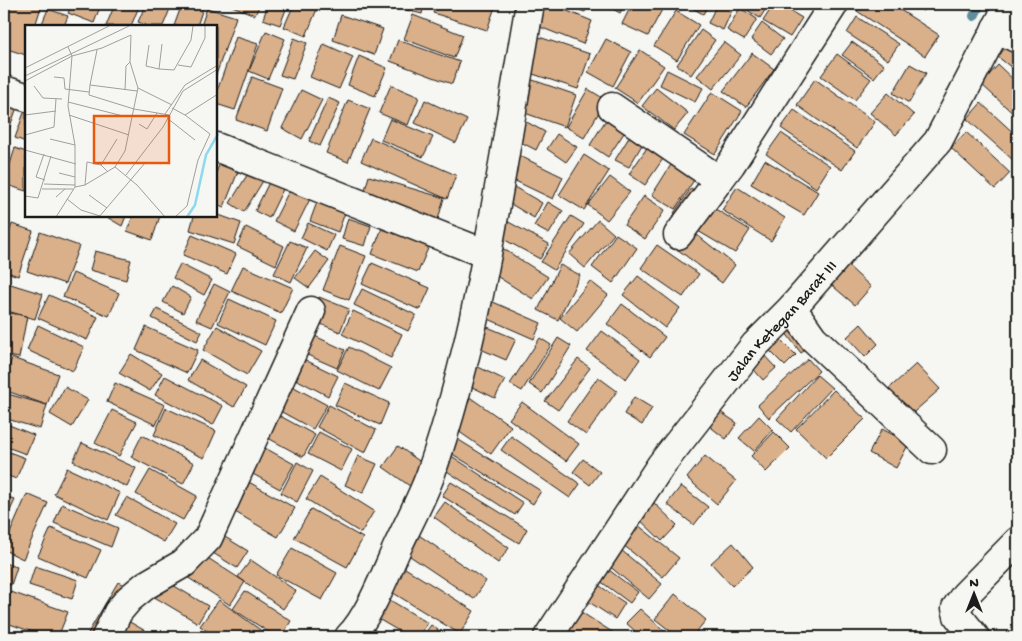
<svg xmlns="http://www.w3.org/2000/svg" width="1022" height="641" font-family="'Gochi Hand',sans-serif">
<rect width="100%" height="100%" fill="#f6f6f2"/>
<filter id="ink" filterUnits="userSpaceOnUse"><feTurbulence type="fractalNoise" baseFrequency=".02" numOctaves="2"/><feDisplacementMap in="SourceGraphic" scale="10" xChannelSelector="R" yChannelSelector="G"/><feConvolveMatrix kernelMatrix="1 2 1 2 8 2 1 2 1" color-interpolation-filters="sRGB"/></filter>
<g filter="url(#ink)">
<g fill="none" stroke-linecap="round" stroke-linejoin="round">
<path stroke="#608d9a" stroke-width="10" d="M974,16L980,4"/>
</g>
<path fill="#d9b08a" stroke="#1c1c1c" d="M9,4H42L35,26H26V55L4,48V21Z
M72,4H101L94,23L68,13Z
M115,4H140L131,26H106Z
M146,4H172L163,26H148L138,22Z
M182,4L204,5L197,26H174Z
M227,4H260L255,15Z
M268,4H288L280,25L263,19Z
M294,4H319L306,36L284,27Z
M339,4H361L358,11Z
M401,4H424L422,14L399,8Z
M436,4H496L487,30L433,13Z
M538,4H550L592,21L583,44L530,23Z
M560,4H588L585,12Z
M604,4H625L620,13Z
M632,4H665L648,36L622,24Z
M685,4H709L703,14Z
M717,4L733,8L723,30L708,23Z
M737,4H769L760,18Z
M774,4H779L802,18L790,37L763,21Z
M793,4H809L806,10Z
M862,4H891L939,35L925,56L857,11Z
M912,4H927L923,11Z
M207,8L236,17L216,75V26H201Z
M740,8L757,19L744,40L727,30Z
M48,9L68,16L64,26H41Z
M676,11L699,25L677,60L654,46Z
M341,15L383,29L374,55L333,40Z
M413,15L463,35L454,58L404,39Z
M857,17L899,44L888,60L847,33Z
M762,23L783,39L771,54L751,39Z
M701,30L715,40L691,75L677,65Z
M266,31L285,39L268,79L249,71Z
M536,36L590,54L578,89L524,71Z
M236,37L258,44L235,110L216,104V94Z
M294,38L307,43L293,79L280,75Z
M606,39L631,52L613,86L588,72Z
M398,40L460,62L452,84L390,61Z
M724,42L741,55L713,89L697,76Z
M852,42L884,65L874,78L842,55Z
M1009,43L1018,50V67L1016,71L998,57Z
M324,44L353,57L339,89L310,77Z
M640,50L664,66L638,103L615,88Z
M752,53L774,69L746,107L723,91Z
M837,54L871,79L855,100L821,76Z
M359,56L387,68L375,96L348,85Z
M910,64L926,73L909,103L893,93Z
M998,65L1018,84V118L981,84Z
M667,70L703,88L695,102L660,85Z
M252,77L282,88L267,131L236,120Z
M527,78L576,95L565,127L516,110Z
M815,79L875,122L857,148L797,105Z
M391,85L419,97L408,125L379,113Z
M656,88L688,113L674,130L642,106Z
M588,89L606,100L584,138L566,127Z
M301,90L322,100L302,139L282,128Z
M712,92L742,111L715,154L684,135Z
M888,93L914,115L896,135L870,113Z
M4,97L19,102L5,140L4,139Z
M328,98L340,103L320,146L309,141Z
M348,100L370,109L348,162L326,153Z
M425,100L467,120L456,143L415,123Z
M981,103L1018,137V154L1013,160L967,119Z
M26,107V142L15,138Z
M794,110L855,151L842,170L781,128Z
M609,115L628,127L608,157L590,145Z
M390,119L433,137L423,157L381,140Z
M523,120L545,132L536,150L513,138Z
M633,131L646,138L629,167L615,160Z
M966,132L1010,173L995,189L951,148Z
M781,133L830,166L816,188L766,154Z
M557,134L577,147L566,162L547,149Z
M371,138L456,175L447,199L361,161Z
M649,145L665,156L645,185L629,174Z
M15,148L26,152V191L4,184Z
M516,154L563,177L553,199L505,176Z
M584,155L609,171L584,210L559,195Z
M222,157L241,164L224,207L216,204V173Z
M674,160L698,174L675,209L652,195Z
M765,160L818,192L804,215L751,184Z
M252,167L266,176L244,212L230,203Z
M274,172L288,179L269,218L255,211Z
M369,176L444,198L437,223L362,200Z
M610,177L630,192L607,220L588,205Z
M294,181L314,191L294,231L274,221Z
M509,184L542,203L534,218L501,198Z
M737,187L785,218L771,241L722,210Z
M691,188L703,196L686,221L674,213Z
M322,189L350,199L338,232L310,221Z
M644,196L665,210L645,239L624,225Z
M548,202L563,211L549,234L534,226Z
M712,207L750,230L735,253L698,231Z
M216,214L241,223L234,244L190,230L194,216H216Z
M105,216H126L122,226Z
M133,216H160L152,240L127,231Z
M571,216L584,224L554,270L541,262Z
M348,218L371,226L365,246L342,239Z
M503,219L549,244L540,259L494,234Z
M598,220L614,234L585,268L569,254Z
M308,223L334,235L327,251L301,238Z
M12,224L33,231L18,276L4,271V250Z
M246,227L284,246L276,265L237,246Z
M687,227L735,265L722,283L673,246Z
M382,228L429,246L418,272L372,254Z
M40,232L79,246L65,284L27,271Z
M616,234L637,248L613,283L592,267Z
M192,235L236,254L227,274L183,255Z
M290,241L307,248L291,282L274,274Z
M657,245L699,274L683,297L641,268Z
M340,246L366,256L349,300L323,290Z
M502,248L548,277L533,299L487,270Z
M95,251L131,260L126,280L90,270Z
M315,251L329,261L309,288L295,278Z
M372,263L430,288L420,310L362,284Z
M845,263L871,287L855,305L828,282Z
M180,264L212,280L204,295L173,278Z
M560,265L580,275L558,320L538,310Z
M243,266L293,288L281,313L231,291Z
M73,273L119,293L109,316L63,297Z
M638,276L680,308L665,328L623,295Z
M590,281L608,295L577,332L560,318Z
M4,282L43,294L35,319L4,310Z
M214,284L230,292L212,327L196,320Z
M172,286L191,297L183,313L163,302Z
M362,289L416,315L408,331L354,305Z
M49,295L98,317L87,340L38,318Z
M319,297L349,309L340,332L309,319Z
M484,298L541,323L534,339L477,314Z
M229,299L276,321L265,345L218,323Z
M622,304L665,337L650,357L607,324Z
M157,309L202,332L197,341L152,318Z
M353,311L402,334L391,358L342,334Z
M4,312L27,316L19,358L4,355Z
M792,315L814,344L801,353L779,324Z
M478,323L516,339L506,360L469,344Z
M861,324L878,344L865,357L847,337Z
M38,325L84,347L73,371L27,350Z
M217,326L261,351L247,375L203,350Z
M146,327L198,350L187,373L136,350Z
M304,331L345,350L337,368L296,350Z
M602,331L640,359L626,379L587,351Z
M773,332L796,355L785,366L762,343Z
M540,338L551,345L522,391L510,384Z
M558,338L571,346L542,393L529,384Z
M349,347L391,368L379,391L337,370Z
M760,351L776,368L763,380L747,362Z
M131,354L162,373L150,391L119,373Z
M299,357L338,376L328,396L290,376Z
M12,358L58,374L47,405L4,390V382Z
M578,359L590,368L558,410L545,401Z
M808,359L819,371L769,418L758,405Z
M200,360L246,387L234,407L188,380Z
M472,364L505,380L495,398L462,382Z
M916,364L940,389L906,419L883,394Z
M817,375L832,388L791,432L777,419Z
M165,376L223,406L213,425L155,395Z
M598,377L617,391L586,435L567,421Z
M283,381L327,405L313,429L269,405Z
M115,383L165,405L156,425L107,402Z
M345,383L389,403L380,425L335,405Z
M65,387L88,400L72,427L50,414Z
M834,390L865,419L826,458L796,429Z
M4,393L47,405L40,429L4,418Z
M468,396L511,426L491,454L448,424Z
M634,397L652,408L642,425L624,414Z
M522,402L579,444L566,461L509,419Z
M329,405L376,430L365,453L317,427Z
M166,408L216,431L204,458L154,435Z
M112,410L137,422L119,456L95,443Z
M269,410L315,435L303,457L257,432Z
M719,411L737,423L726,439L708,425Z
M759,416L773,430L754,451L739,438Z
M4,423L34,435L26,454L4,446Z
M882,429L909,443L896,468L869,453Z
M319,432L352,449L341,471L308,454Z
M774,432L790,448L766,472L751,456Z
M142,435L194,463L183,484L131,457Z
M511,436L580,484L570,498L501,450Z
M454,437L541,491L533,504L446,450Z
M82,443L136,468L127,487L73,461Z
M256,443L294,464L280,489L242,468Z
M398,446L429,468L414,489L383,467Z
M4,450L25,458L16,479L4,474Z
M444,451L523,503L515,515L436,464Z
M358,456L377,464L363,493L345,485Z
M705,456L736,481L717,504L687,478Z
M583,459L600,472L590,485L573,472Z
M297,462L313,471L297,502L281,493Z
M67,468L120,493L108,520L54,494Z
M150,470L197,496L183,520L136,494Z
M320,477L374,511L361,533L306,499Z
M247,481L295,508L278,537L230,509Z
M451,482L527,529L519,543L442,496Z
M681,486L708,507L694,525L667,504Z
M4,494L15,500L4,524Z
M27,494L48,503L23,559L4,550V547Z
M127,497L175,524L164,542L116,515Z
M651,500L677,525L662,541L635,515Z
M445,502L509,548L498,563L434,517Z
M62,504L118,528L111,547L54,523Z
M311,509L363,538L347,567L294,538Z
M633,521L679,558L663,577L617,540Z
M51,528L101,550L88,578L38,556Z
M215,531L248,551L237,568L205,548Z
M413,531L486,581L474,599L401,550Z
M733,543L753,567L732,586L711,563Z
M292,548L337,573L322,600L276,575Z
M621,550L662,584L649,599L608,565Z
M200,553L245,582L230,605L184,575Z
M251,560L296,591L283,609L238,577Z
M4,563L17,567L11,585L4,583Z
M397,563L474,611L460,634L382,586Z
M601,564L638,592L630,603L592,575Z
M35,566L78,580L72,599L29,585Z
M161,578L208,606L198,623L151,595Z
M118,582L129,588L97,637L88,633Z
M594,582L625,603L615,619L583,598Z
M245,591L291,621L281,637H276L233,609Z
M11,592L68,612L58,637H47L4,622V614Z
M380,594L428,623L419,637H409L368,613Z
M675,594L706,620L692,637H678L655,619Z
M219,600L270,637H216L200,626Z
M573,607L620,637H572L559,628Z
M640,609L669,635L666,637H642L626,623Z
M128,621L156,637H119Z
M361,623L388,637H353Z
M431,625L448,637H422Z"/>
<g fill="none" stroke-linecap="round" stroke-linejoin="round">
<g stroke="#1c1c1c" stroke-width="31">
<g id="minor">
<path d="M996,28L1018,39"/>
<path d="M4,90L26,97"/>
<path d="M612,107L719,180L731,164L834,4"/>
<path d="M216,147L486,254"/>
<path d="M678,235L719,180"/>
<path d="M792,308L813,338L932,450"/>
<path d="M106,637L118,612L129,599L146,585L184,563L208,538L311,311"/>
<path d="M349,637C369,617 385,575 397,548C408,524 421,500 430,476C483,324 502,161 530,4"/>
<path id="s1" d="M548,637L661,465L755,345L792,308L938,141L1009,4"/>
<path d="M975,637L958,616L956,608L965,595L1018,541"/>
</g>
</g>
<use href="#minor" stroke="#f6f6f2" stroke-width="28"/>
</g>
</g>
<g text-anchor="middle" stroke-width="5" stroke-linejoin="round" paint-order="stroke">
<g font-size="16" fill="#1c1c1c" stroke="#f6f6f2">
<text dy="6" stroke="none"><textPath href="#s1" startOffset="394">Jalan Ketegan Barat III</textPath></text>
</g>
</g>
<g transform="translate(25 25)">
<rect width="192" height="192" fill="#f6f6f2"/>
<path fill="none" stroke="#8dd9ee" stroke-width="2.5" d="M162,192L170,180L181,130L193,109"/>
<path fill="none" stroke="#9f9f9c" stroke-width="1" d="M137,19L134,44L149,45L166,15L168,1M124,20L121,41L134,44M153,40L166,42L180,13V1M0,43L84,1M0,51L104,1M29,52L39,53L40,64L64,67M0,56L47,31L77,23L106,10L105,37L113,63L100,126L90,142L60,160L50,162M65,60L72,25M9,61L18,73L37,74M113,63L147,80M100,65L101,41L105,37M112,66L65,60L64,70L109,84L144,90M43,77L98,91M147,83L160,90L193,69M140,89L160,60L193,40M0,90L31,86M44,90L104,110M142,93L170,115M114,99L122,104L132,88M0,110L29,102L31,74M25,114L50,120M0,125L51,139M19,129L11,152L20,155M76,140L92,114M90,142L112,160L140,192M34,148L50,152M101,150L138,102L158,66L193,44M19,159L50,160M60,160L62,137L76,140L82,146M17,164H40M64,170L82,183M0,171L13,173L26,131M31,172L40,164H48M42,174L56,185L75,191M31,192L50,162V120L43,81L47,31L43,22M74,192L120,138M150,192L162,181L173,135L185,109L160,90"/>
<path fill="#e8590c" fill-opacity="0.15" stroke="#e8590c" stroke-width="2.5" d="M69,91H144V138H69Z"/>
<rect width="192" height="192" fill="none" stroke="#1c1c1c" stroke-width="2.5"/>
</g>
<rect width="1022" height="641" fill="none" stroke="#f6f6f2" stroke-width="20"/>
<rect x="10" y="10" width="1002" height="621" fill="none" stroke="#1c1c1c" stroke-width="2" filter="url(#ink)"/>
<g transform="translate(974 594)" stroke="#f6f6f2" stroke-width="4" paint-order="stroke">
<path d="M0-4L9 19L0 12L-9 19Z" fill="#1c1c1c"/>
<text y="-8" font-size="14" font-weight="bold" text-anchor="middle" fill="#1c1c1c">N</text>
</g>
</svg>
